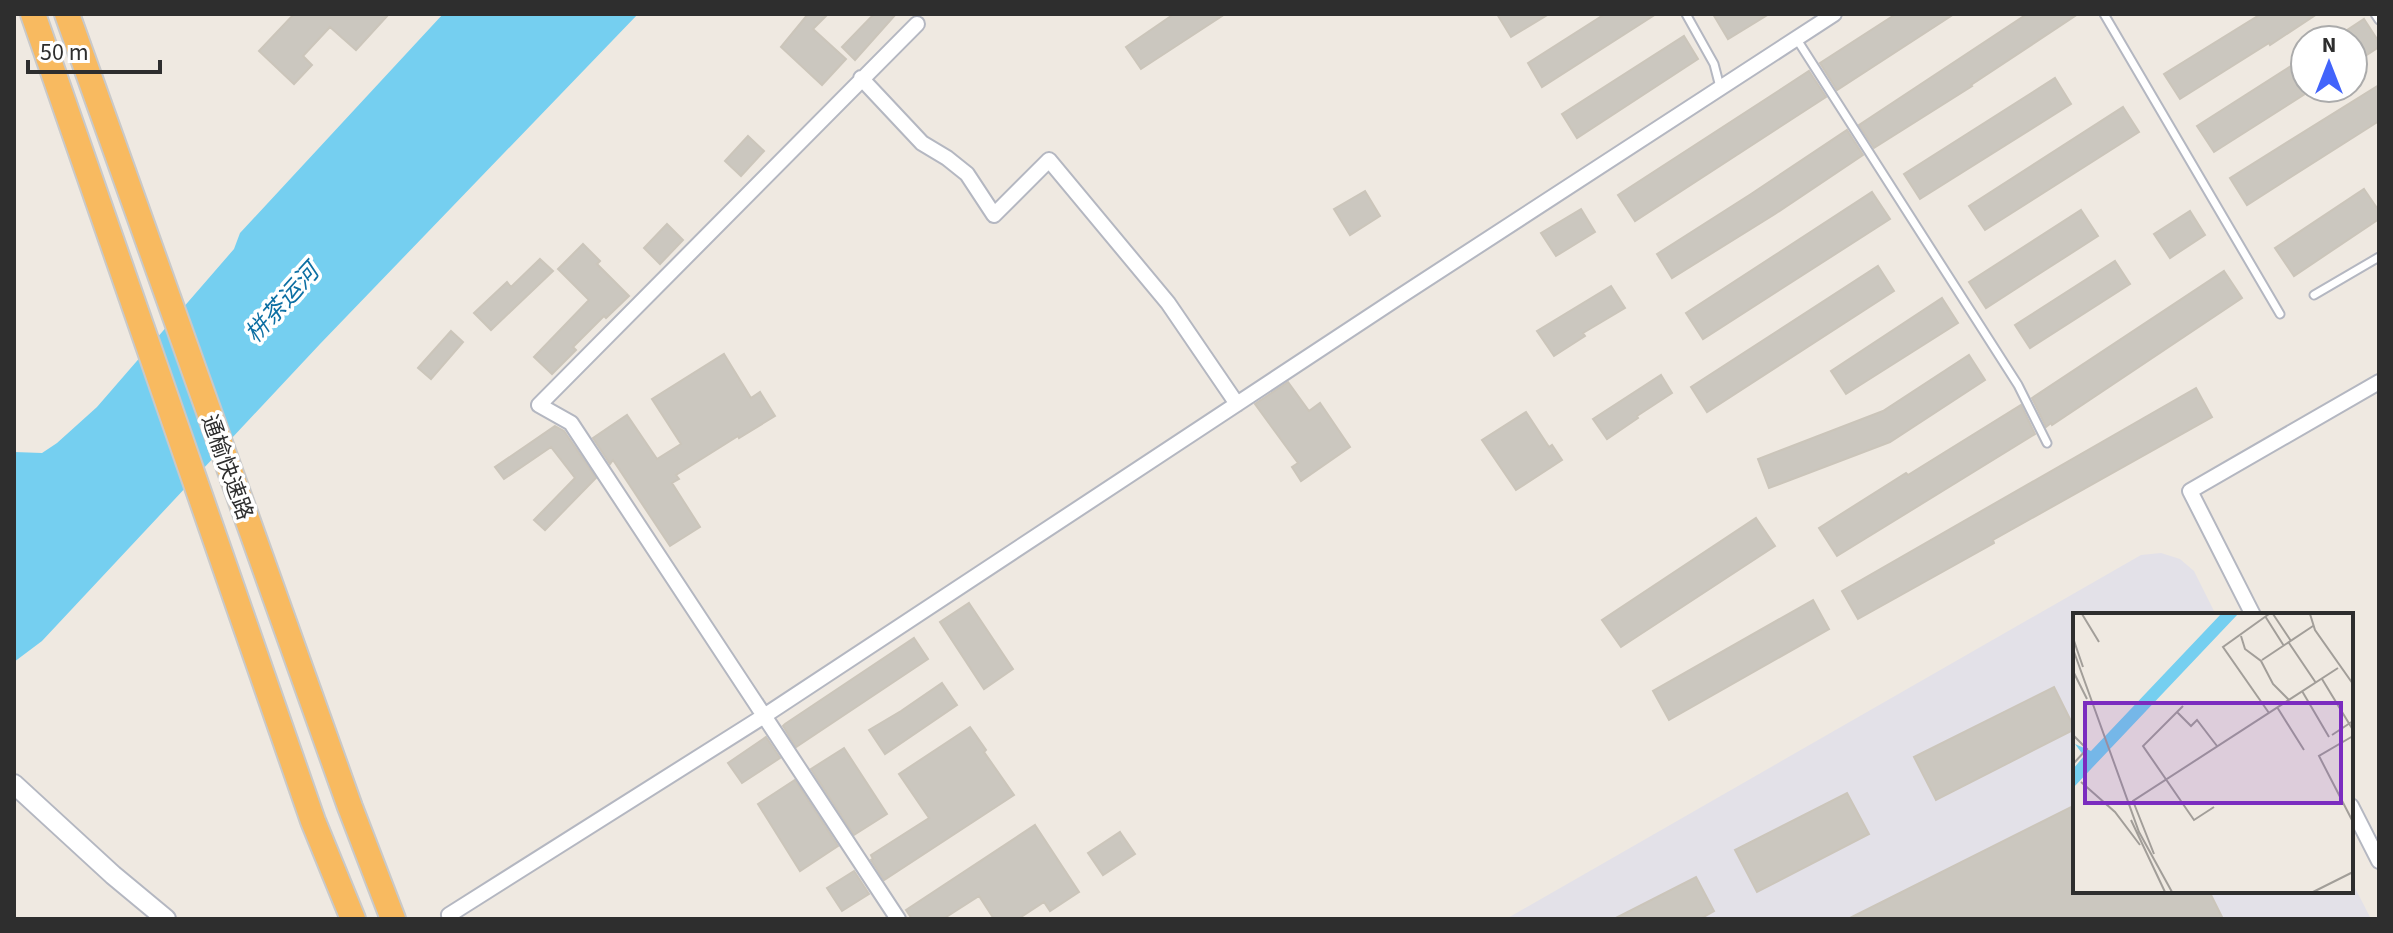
<svg xmlns="http://www.w3.org/2000/svg" width="2393" height="933" font-family="'Source Sans 3','Noto Sans SC',sans-serif">
<rect width="100%" height="100%" fill="#efe9e1"/>
<path fill="#e3e1e8" d="M2161,553L2180,559L2194,571L2216,615H2075V891H2351V880L2371,919H1506L2141,555Z"/>
<path fill="#75cff0" d="M443,14H638L320,344L42,641L14,662V452L42,453L57,443L97,407L234,249L240,233Z"/>
<path fill="#cbc7bf" stroke="#cbc5ba" stroke-width="2" d="M294,14H389L356,50L330,27L303,56L312,65L294,84L259,51Z
M808,14H828L813,29L846,59L822,85L781,47Z
M874,14H896L855,60L842,47Z
M1174,14H1225L1141,69L1126,47Z
M1497,14H1549L1511,37Z
M1605,14H1656L1542,87L1528,63Z
M1713,14H1769L1728,39Z
M1896,14H1954L1837,90L1820,63Z
M2027,14H2078L1971,85L1972,86L1874,148L1859,125Z
M2261,14H2317L2270,45L2269,43L2180,99L2164,74Z
M2364,19L2379,42V47L2353,64V40H2332Z
M1684,36L1698,59L1577,138L1562,114Z
M2305,57V94L2214,152L2197,126Z
M1809,71L1826,97L1635,221L1618,195Z
M2055,78L2071,104L1920,199L1904,174Z
M2379,85V121L2247,205L2230,178Z
M2123,107L2139,132L1985,230L1969,206Z
M1847,130L1863,155L1775,214L1672,278L1657,254L1751,194Z
M748,136L764,151L741,176L725,161Z
M2364,189L2379,211V219L2294,276L2275,248Z
M1365,191L1380,216L1350,235L1334,209Z
M1872,192L1890,219L1703,339L1686,313Z
M1581,209L1595,232L1556,256L1541,233Z
M2081,210L2098,236L1986,308L1969,282Z
M2190,211L2205,235L2170,258L2154,234Z
M667,224L683,240L660,264L644,248Z
M583,244L600,261L597,264L629,296L606,318L604,316L573,347L576,350L552,374L534,357L589,300L558,269Z
M540,259L553,271L491,330L474,313L507,282L511,287Z
M2115,261L2130,284L2030,348L2015,325Z
M1878,266L1894,291L1707,412L1691,387Z
M2224,271L2242,298L2052,425L2051,423L2046,427L2032,398Z
M1611,286L1625,308L1583,333L1585,336L1554,356L1537,331Z
M1942,298L1958,323L1846,394L1831,371Z
M451,331L463,342L431,379L418,368Z
M724,354L751,398L760,392L775,416L739,438L738,436L676,475L679,479L672,483L700,527L670,546L613,460L610,464L593,438L627,415L657,459L681,444L652,399Z
M1969,355L1985,380L1890,442L1769,488L1758,459L1883,411Z
M1661,375L1672,393L1637,416L1638,418L1607,439L1593,419Z
M1288,382L1309,411L1320,403L1350,447L1301,481L1292,467L1298,463L1255,404Z
M2196,388L2212,417L1993,540L1994,543L1858,619L1842,591Z
M2021,405L2035,434L1837,556L1819,528L1906,473L1908,475Z
M1526,412L1549,447L1552,445L1562,460L1516,490L1482,440Z
M555,426L564,431L596,478L545,530L534,520L575,478L551,447L504,479L495,467Z
M1756,518L1775,546L1621,647L1602,620Z
M1813,600L1829,629L1669,720L1653,691Z
M969,603L1013,669L984,689L940,622Z
M914,638L928,659L796,747L783,726L785,724Z
M942,683L957,705L885,754L869,730L901,711Z
M2054,687L2075,729L1936,800L1914,757Z
M970,727L986,750L984,752L1014,795L884,880L871,860L873,859L871,855L929,818L899,774Z
M766,737L780,758L742,783L728,763Z
M844,748L887,814L854,835L811,769Z
M795,780L838,846L800,871L758,804Z
M1847,793L1869,834L1757,892L1735,850Z
M2075,805V891H2209L2223,919H1848Z
M1035,825L1079,892L1050,911L1044,902L1018,919H994L979,896L943,919H912L906,910Z
M1120,832L1135,854L1103,875L1088,853Z
M854,871L869,894L842,911L827,888Z
M1696,877L1714,911L1700,919H1614Z"/>
<g fill="none" stroke-linecap="round" stroke-linejoin="round">
<g stroke="#b4b7c1" stroke-width="11">
<path id="service" d="M1686,14L1714,64L1720,87
M2104,14L2280,314
M2375,14L2379,20
M1796,38L2018,385L2047,443
M2314,295L2379,257"/>
</g>
<g stroke="#b4b7c1" stroke-width="18">
<path id="minor" d="M861,78L922,143L947,158L967,174L994,215L1049,160L1168,303L1237,404
M2253,615L2190,491L2379,382
M2351,806L2379,861
M450,919L449,915L764,716L1396,299L1834,14
M898,919L571,423L539,405L917,24"/>
</g>
<g stroke="#b4b7c1" stroke-width="22">
<path id="tertiary" d="M14,784L113,875L166,919"/>
</g>
<g stroke="#c9c9c9" stroke-width="28">
<path id="trunk" d="M33,14L313,821L353,919
M67,14L350,807L393,919"/>
</g>
<use href="#service" stroke="#fff" stroke-width="7"/>
<use href="#minor" stroke="#fff" stroke-width="14"/>
<use href="#tertiary" stroke="#fff" stroke-width="18"/>
<use href="#trunk" stroke="#f8ba60" stroke-width="24"/>
</g>
<g text-anchor="middle" stroke-width="7" stroke-linejoin="round" paint-order="stroke">
<g font-size="22" fill="#2e2e2e" stroke="#fff">
<text transform="translate(228 467) rotate(70)" y="8">通榆快速路</text>
</g>
<g font-size="24" font-style="italic" fill="#0d6fa3" stroke="#fff">
<text transform="translate(282 303) rotate(-48)" y="8">栟茶运河</text>
</g>
</g>
<g transform="translate(2073 613)">
<rect width="280" height="280" fill="#efe9e1"/>
<path d="M148,1H165L0,175V156L11,143L2,131L18,138Z" fill="#75cff0"/>
<path fill="none" stroke="#a29e99" stroke-width="2" d="M9,1L26,29M200,1L218,28M237,1L242,17L280,71M192,3L211,33M168,23L172,36L188,48L200,71L216,87M0,25L10,54M216,30L243,70M0,36L66,219L99,279M189,47L240,13M0,58L14,86M249,66L280,117M229,78L256,124M110,93L70,133L121,207L141,194M204,94L231,137M104,99L118,113L124,107L144,133M196,100L150,34L196,1M0,122L14,136L0,151M259,122L280,108M280,123L246,143L280,209M8,169L42,199L67,232M58,207L92,279M81,241L60,188L265,55M240,279L280,259"/>
<path fill="#7b2cbf" fill-opacity="0.15" stroke="#7b2cbf" stroke-width="4" d="M12,90H268V190H12Z"/>
<rect width="280" height="280" fill="none" stroke="#2e2e2e" stroke-width="4"/>
</g>
<rect width="2393" height="933" fill="none" stroke="#2e2e2e" stroke-width="32"/>
<g transform="translate(2329 64)"><circle r="38" fill="#ffffff" stroke="#ababab" stroke-width="2"/>
<path d="M0-6L14 30L0 20L-14 30Z" fill="#4264fb"/>
<text y="-12" font-size="22" font-weight="bold" text-anchor="middle" fill="#2e2e2e">N</text>
</g>
<path d="M28 60v12h132v-12" fill="none" stroke="#2e2e2e" stroke-width="4"/>
<text x="40" y="60" font-size="24" fill="#2e2e2e" stroke="#ffffff" stroke-width="6" paint-order="stroke">50 m</text>
</svg>
